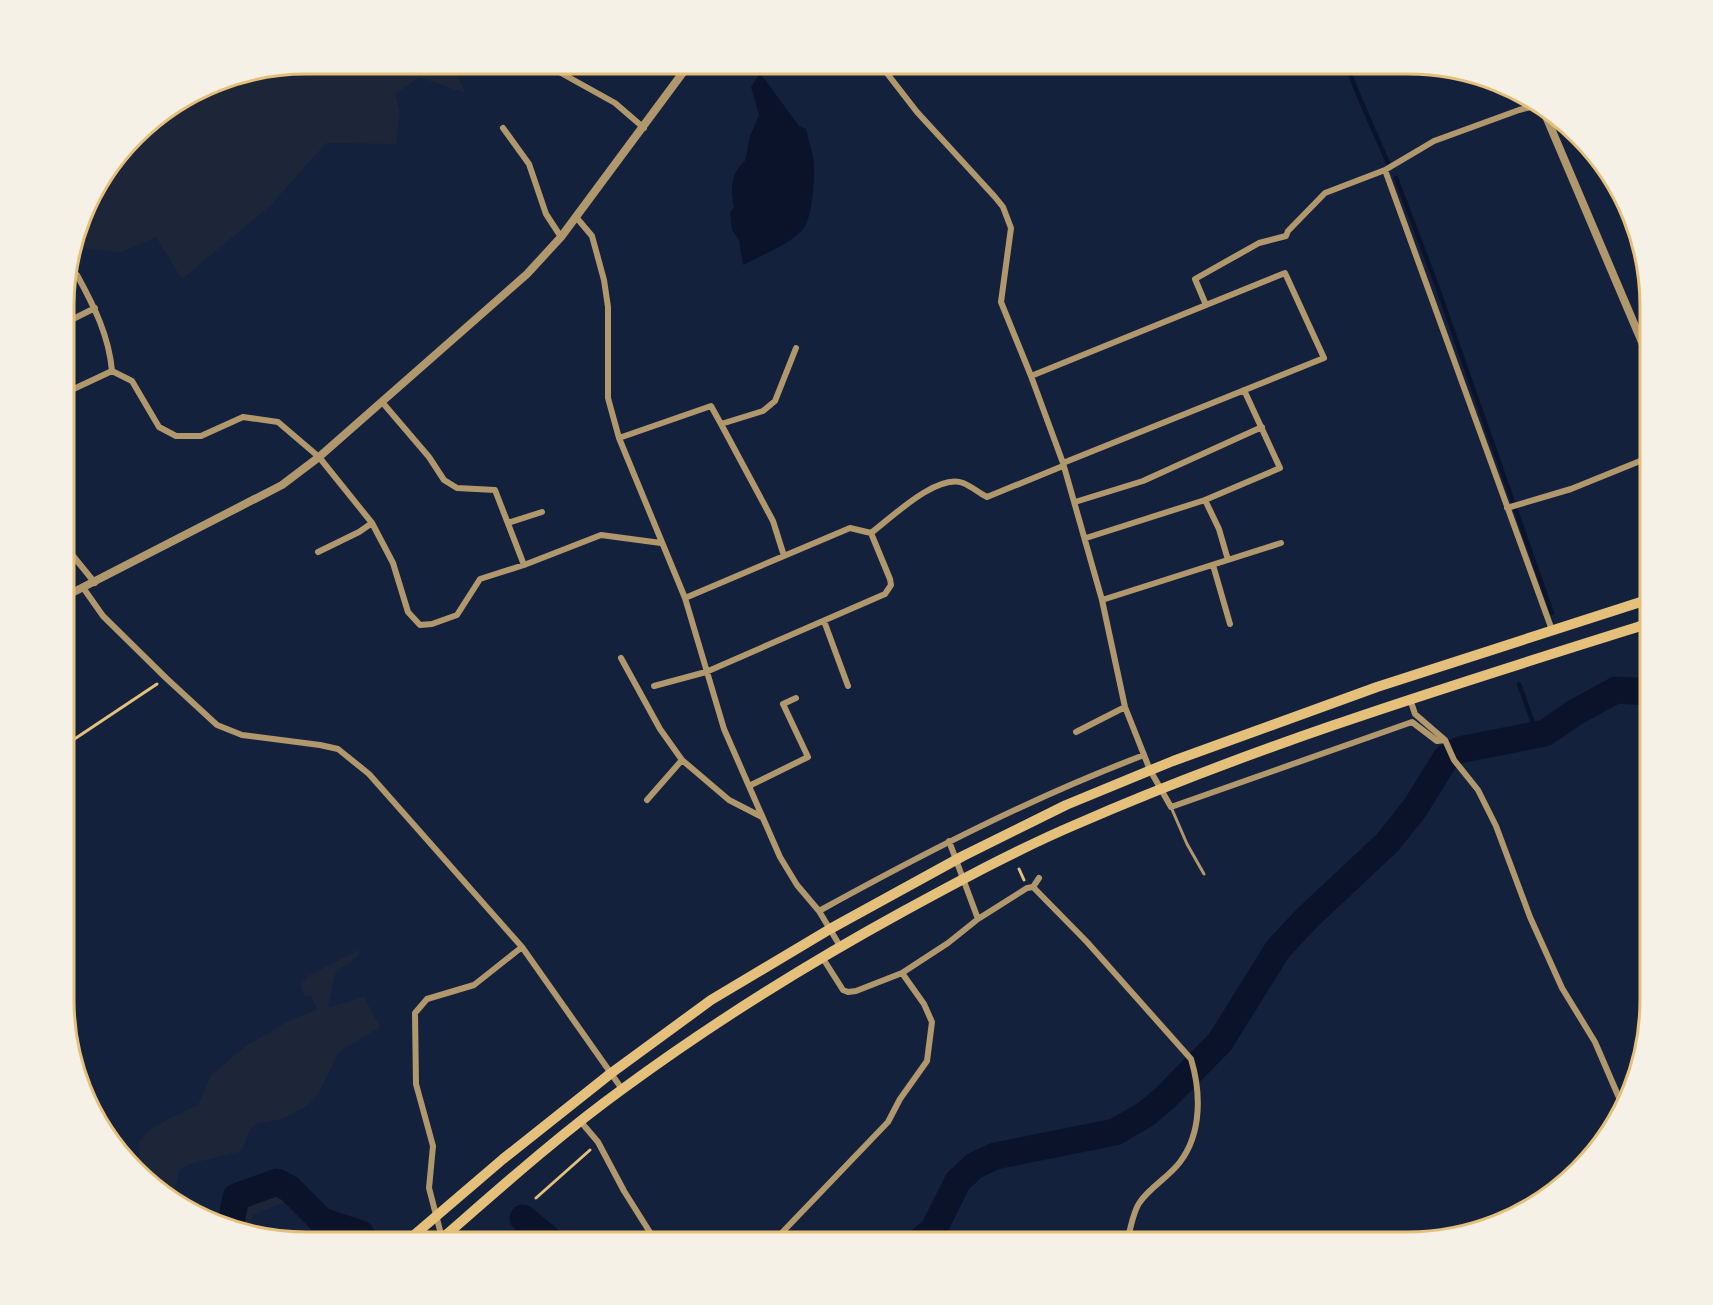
<svg xmlns="http://www.w3.org/2000/svg" width="1713" height="1305" font-family="'Space Grotesk',sans-serif">
<rect width="100%" height="100%" fill="#14213d"/>
<path fill="#1d2539" d="M305,63H453L465,93L419,77L395,94L400,112L396,144L326,143L271,205L182,279L156,237L120,253L74,246L95,184L146,123L227,76Z
M358,950L359,954L350,963L336,970L328,1008L364,997L380,1027L338,1053L319,1093L305,1107L283,1119L257,1123L249,1130L242,1151L189,1164L180,1170L172,1199L146,1182L139,1173V1142L146,1133L168,1119L198,1105L211,1075L246,1046L290,1020L317,1010L312,997L304,996L300,985L310,975Z
M277,1186L287,1191L285,1202L253,1215L250,1232L233,1228L238,1200Z"/>
<path fill="#0b132b" d="M910,63H956C939,76 927,74 910,63Z
M760,73L799,126L806,129C808,138 811,147 813,156C816,171 813,218 803,229C791,244 760,256 743,265L739,240L732,230L730,212L734,207C730,191 731,172 745,161L750,136L759,115L751,87Z"/>
<g fill="none" stroke-linecap="round" stroke-linejoin="round">
<path stroke="#0b132b" stroke-width="4.5" d="M1346,63L1357,92L1388,163
M1396,178L1437,286L1552,613
M1519,684L1537,734"/>
<path stroke="#0b132b" stroke-width="27" d="M523,1218L552,1242
M230,1228L236,1197L277,1182L290,1189L322,1221L361,1234
M919,1242L934,1229L958,1181L974,1166L995,1156L1115,1132L1146,1114L1165,1098L1220,1042L1278,949L1307,918L1387,843L1415,808L1446,758L1459,750L1545,733L1574,713L1616,690L1650,692"/>
<path stroke="#e5c07b" stroke-width="3" d="M64,746L157,684
M1019,869L1024,880
M536,1198L590,1150"/>
<path stroke="#b1986c" stroke-width="3" d="M1171,807L1187,844L1204,874"/>
<path stroke="#b1986c" stroke-width="6" d="M543,63L615,103L644,128
M879,63L917,112L995,197L1003,207L1011,228L1001,302L1031,376L1063,463L1102,600L1125,707L1150,770L1171,807L1412,722L1437,741L1445,740
M503,128L529,164L546,214L561,237
M1385,170L1552,630
M576,217L592,236L604,280L608,307V398L619,438L685,598L724,729L780,857L797,885L819,911L840,946
M77,275C94,306 109,336 112,371L132,381L159,427L176,436H201L243,417L278,422L319,457L372,523L393,563L408,612L420,625L432,624L457,615L480,579L524,565L601,535L661,543
M1206,305L1195,279L1259,243L1286,236L1288,231L1325,193L1385,170L1434,141L1519,110L1539,105
M65,323L95,308
M1031,376L1285,273L1324,358L1063,463
M65,393L112,371
M382,402L429,457L444,480L457,488L495,490L524,565
M721,424L773,521L784,556
M619,438L711,406L721,424L763,411L775,401L796,348
M1205,500L1219,529L1228,560
M1075,502L1143,481L1262,427
M1507,508L1571,489L1650,457
M508,523L542,512
M1086,538L1205,500L1280,468L1244,390
M65,546L95,583
M318,552L359,532L372,523
M1213,565L1230,624
M84,589L103,616L166,678L217,725L242,735L320,745L338,749L369,774L522,947L622,1089
M685,598L850,528L871,533C891,518 937,473 963,483C971,486 979,493 987,497L1063,466
M1102,600L1281,543
M824,621L848,686
M621,658L660,729L682,760L729,800L762,817
M654,686L706,672L885,594L891,585L890,579L871,533
M1410,699L1415,714L1445,740L1454,760L1478,790L1496,826L1530,917L1562,988L1595,1042L1623,1107
M1076,732L1125,707
M749,786L808,757L783,704L796,698
M647,800L682,760
M949,841L978,919
M1033,887L1087,942L1191,1059C1201,1092 1202,1133 1180,1162C1169,1177 1150,1187 1140,1202C1133,1211 1130,1231 1127,1242
M819,911C924,853 1031,798 1144,755
M822,957L843,990L848,992L856,991L902,973L948,943L978,919L1027,888L1033,887L1039,878
M581,1122L598,1142L624,1191L656,1242
M1563,1180L1619,1113
M442,1238L429,1188L433,1146L416,1084L415,1013L427,999L474,985L522,947
M773,1242L888,1122L900,1099L927,1061L932,1022L924,1004L902,973"/>
<path stroke="#b1986c" stroke-width="8" d="M1542,107L1650,361
M64,597L282,485L319,457L527,274L561,237L690,63"/>
<path stroke="#e5c07b" stroke-width="10" d="M406,1242L503,1159L610,1074L711,1000L830,929L963,856L1066,805L1173,761L1377,687L1650,599
M438,1242C499,1189 559,1135 624,1088C714,1022 807,964 904,911C961,880 1018,849 1077,824C1262,743 1457,684 1650,623"/>
</g>
<path d="M0 0H1713V1305H0ZM306 74H1408A232 232 0 0 1 1640 306V1000A232 232 0 0 1 1408 1232H306A232 232 0 0 1 74 1000V306A232 232 0 0 1 306 74Z" fill="#f6f1e7" fill-rule="evenodd"/>
<path fill="none" stroke="#e5c07b" stroke-width="3" d="M306 74H1408A232 232 0 0 1 1640 306V1000A232 232 0 0 1 1408 1232H306A232 232 0 0 1 74 1000V306A232 232 0 0 1 306 74Z"/>
</svg>
